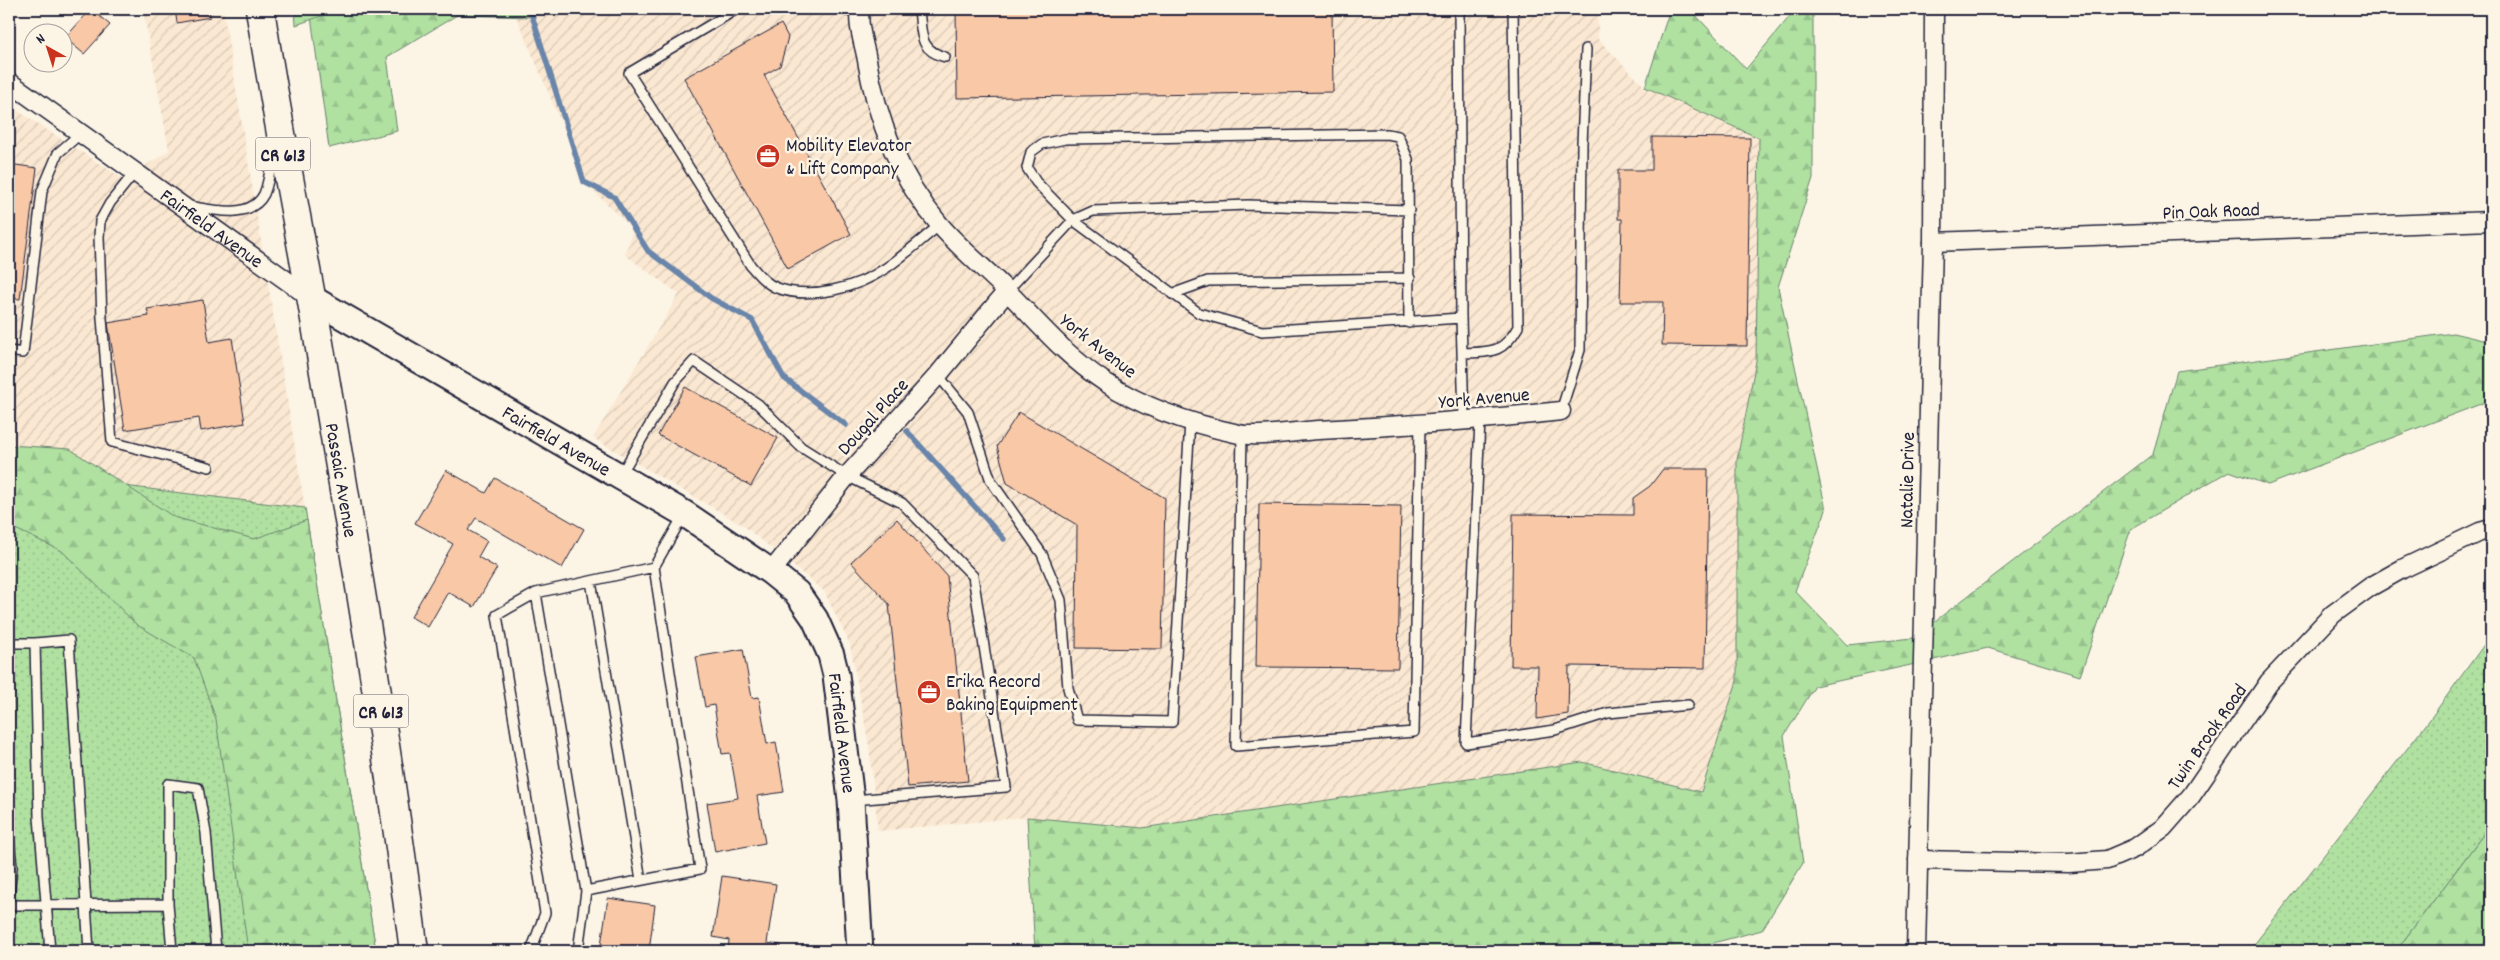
<svg xmlns="http://www.w3.org/2000/svg" width="2500" height="960" font-family="Dekko,sans-serif">
<defs>
<pattern id="industrial-furrows" width="10" height="10" patternUnits="userSpaceOnUse" patternTransform="scale(1.25)"><rect width="10" height="10" fill="#fbe8d2"/><path d="M-1 1l2-2M0 10L10 0M9 11l2-2" fill="none" stroke="#d7c7b5"/></pattern>
<pattern id="grass-dots" width="8" height="8" patternUnits="userSpaceOnUse" patternTransform="scale(1.25)"><rect width="8" height="8" fill="#b0e1a1"/><path d="M2 2h.1M6 6h.1" fill="none" stroke="#97c18c" stroke-width="1.8" stroke-linecap="round"/></pattern>
<pattern id="forest-firs" width="22" height="20" patternUnits="userSpaceOnUse" patternTransform="scale(1.25)"><rect width="22" height="20" fill="#b0e1a1"/><path d="M5 1l3.5 6h-7zM16 11l3.5 6h-7z" fill="#97c18c"/></pattern>
<pattern id="wetland-marsh" width="20" height="14" patternUnits="userSpaceOnUse" patternTransform="scale(1.25)"><rect width="20" height="14" fill="#b0e1a1"/><path d="M1 5h8M5 5V1M11 12h8M15 12V8" fill="none" stroke="#97c18c"/></pattern>
</defs>
<rect width="100%" height="100%" fill="#fcf5e5"/>
<filter id="ink" filterUnits="userSpaceOnUse"><feTurbulence type="fractalNoise" baseFrequency=".02" numOctaves="2"/><feDisplacementMap in="SourceGraphic" scale="10" xChannelSelector="R" yChannelSelector="G"/><feConvolveMatrix kernelMatrix="1 2 1 2 8 2 1 2 1" color-interpolation-filters="sRGB"/></filter>
<g filter="url(#ink)">
<path fill="url(#industrial-furrows)" d="M143,9H223L305,508L9,472V105L125,180L169,150Z
M513,9H1598V39L1645,87L1759,138L1756,361L1737,460V681L1701,792L1582,762L1142,828L1027,817L878,831L869,746L850,645L824,591L744,526L593,438L679,294L625,255L633,229L588,186Z"/>
<path fill="url(#grass-dots)" stroke="#69826e" d="M9,472L305,508L376,951H9Z
M2491,635V824L2396,951H2249L2428,722Z"/>
<path fill="url(#forest-firs)" stroke="#69826e" d="M310,9H530L532,17L457,15L387,57L397,131L329,148Z
M1670,9H1690L1746,69L1796,9H1813V178L1778,287L1826,510L1795,591L1847,645L1913,638L2153,454L2177,371L2453,333L2491,342V400L2268,485L2229,471L2131,529L2080,676L1988,648L1815,686L1784,736L1803,863L1762,930L1698,947L1709,951H1035L1027,817L1142,828L1582,762L1701,792L1737,681V460L1756,361L1759,138L1645,87Z
M9,445L70,449L174,517L254,539L307,520L376,951H248L216,719L194,658L137,625L62,551L9,526Z
M2491,824V937L2475,951H2396Z"/>
<path fill="url(#wetland-marsh)" stroke="#69826e" d="M295,9H341L296,25Z"/>
<g fill="none" stroke-linecap="round" stroke-linejoin="round">
<path stroke="#6985aa" stroke-width="5.5" d="M530,9L584,182L614,197L648,251L711,298L752,320L784,378L846,425
M907,431L1004,539"/>
</g>
<path fill="#f8c8a7" stroke="#22223b" d="M91,9L110,25L84,54L65,38Z
M175,9H209L210,17L177,23Z
M956,9H1332L1333,92L957,98Z
M781,24L788,37L780,66L764,75L851,234L788,269L684,78Z
M1652,137L1750,138L1747,346L1662,345L1663,302H1620L1622,219H1618V170H1652Z
M9,164L37,168L20,299L9,298Z
M203,300L209,342L232,338L245,423L201,431L199,418L125,430L108,323L149,316L147,309Z
M685,387L778,438L751,486L658,435Z
M1019,412L1165,498L1162,649L1076,648L1077,525L1007,483L997,446Z
M1663,469H1708L1705,668L1569,666L1568,714L1537,719L1538,666H1511L1513,514L1633,515V498L1650,486Z
M446,470L486,493L495,478L584,529L562,568L476,518L468,530L487,541L478,557L497,568L474,607L448,592L428,627L411,617L453,544L415,523Z
M1259,504L1401,506L1398,668L1256,667Z
M897,519L947,576L968,781L908,787L889,604L851,562Z
M743,649L752,698L759,697L767,744L776,742L784,792L757,796L765,843L715,852L707,803L738,798L730,753L722,754L714,705L705,707L696,657Z
M722,876L776,884L767,943L781,945L780,951H728L729,940L713,937Z
M608,898L655,905L649,951H616L617,947L601,945Z"/>
<g fill="none" stroke-linecap="round" stroke-linejoin="round">
<g stroke="#22223b" stroke-width="12">
<path id="lane" d="M737,9L629,73L751,266C758,274 766,284 777,288C811,300 857,288 886,268C905,255 922,239 940,225
M841,9L859,14
M919,9C922,32 918,50 945,57
M1459,9L1461,318L1464,418
M135,172L110,203L100,221L99,237L102,318L112,442L209,467
M188,206C211,209 250,221 264,194C270,180 271,162 273,148
M1007,291L1073,220L1093,211L1248,205L1409,210
M1172,294L1208,281L1410,278
M1409,323L1408,159L1398,136L1387,134L1065,139L1042,144L1031,152L1027,168L1036,182L1073,220L1199,313L1262,331L1461,318
M9,351L23,353L42,191L58,153L80,134
M1464,353C1492,352 1503,353 1518,327L1513,9
M938,375L968,412L991,481L1042,554L1061,600L1068,688L1077,720L1172,722L1190,421
M1561,411L1580,350L1582,144L1586,49
M1480,420L1466,743L1555,730L1608,713L1688,705
M1242,434L1236,746L1414,732L1420,425
M620,476L675,382L694,361L758,404L801,447L847,476L902,503L973,576L1006,787L853,800
M591,581L641,880
M536,593L586,891
M9,643H35L69,640L89,951
M35,643L39,817L50,951
M9,840L12,867L9,896
M9,905L168,904
M9,935V951
M172,951L168,904V784L198,788L206,833L216,951
M531,951L545,913L497,615L536,593L654,567
M578,951L586,891L700,869L654,567L683,516"/>
</g>
<g stroke="#22223b" stroke-width="21">
<g id="street">
<path d="M860,9C857,23 863,41 866,55C876,117 898,176 939,224C960,249 987,270 1009,293C1040,325 1068,358 1105,382C1145,409 1192,424 1239,434C1259,438 1297,431 1319,430C1400,426 1480,420 1561,411"/>
<path id="s1" d="M9,82L311,298"/>
<path d="M1933,242L2491,221"/>
<path d="M771,572L847,476L938,375L1007,291"/>
<path d="M1918,860L2069,863L2107,860L2135,848L2163,828L2191,796L2269,682L2333,614L2370,587L2402,569L2480,532L2491,529"/>
<path d="M1916,951L1933,242L1934,9"/>
</g>
</g>
<g stroke="#22223b" stroke-width="29">
<g id="secondary">
<path id="s2" d="M311,298L685,514L771,572L797,593L815,619L831,655L836,675L851,800L860,951"/>
</g>
</g>
<g stroke="#22223b" stroke-width="31">
<g id="primary">
<path id="s3" d="M260,9C275,107 294,204 312,302C349,518 386,734 414,951"/>
</g>
</g>
<use href="#lane" stroke="#fcf5e5" stroke-width="9"/>
<use href="#street" stroke="#fcf5e5" stroke-width="18"/>
<use href="#secondary" stroke="#fcf5e5" stroke-width="25"/>
<use href="#primary" stroke="#fcf5e5" stroke-width="28"/>
</g>
</g>
<defs>
<g id="office-disc" transform="scale(1.25)"><circle r="9.5" fill="#c8321e" stroke="#fcf5e5"/><path d="M-6-3h4V-5.5h4V-3h4V5H-6ZM-1-4.5V-3h2v-1.5ZM-6 0V1H6V0Z" fill="#fff"/></g>
</defs>
<g fill-rule="evenodd">
<use href="#office-disc" x="768" y="156"/>
<use href="#office-disc" x="929" y="692"/>
</g>
<g text-anchor="middle" stroke-width="5" stroke-linejoin="round" paint-order="stroke">
<g fill="#fcf5e5" stroke="#63616e" stroke-width="1">
<rect x="255.5" y="137.5" width="55" height="33" rx="4"/>
<rect x="353.5" y="694.5" width="55" height="33" rx="4"/>
</g>
<g font-size="19" font-weight="bold" fill="#22223b">
<text x="283" y="161">CR 613</text>
<text x="381" y="718">CR 613</text>
</g>
<g font-size="20" fill="#22223b" stroke="#fcf5e5" text-anchor="start">
<text x="786" y="151">Mobility Elevator<tspan x="786" dy="23">&amp; Lift Company</tspan></text>
<text x="946" y="687">Erika Record<tspan x="946" dy="23">Baking Equipment</tspan></text>
</g>
<g font-size="20" fill="#22223b" stroke="#fcf5e5">
<text transform="translate(2211 210) rotate(-2)" y="7">Pin Oak Road</text>
<text dy="7" stroke="none"><textPath href="#s1" startOffset="250">Fairfield Avenue</textPath></text>
<text transform="translate(1099 345) rotate(38)" y="7">York Avenue</text>
<text transform="translate(1484 397) rotate(-5)" y="7">York Avenue</text>
<text transform="translate(872 416) rotate(-48)" y="7">Dougal Place</text>
<text dy="7" stroke="none"><textPath href="#s2" startOffset="284">Fairfield Avenue</textPath></text>
<text dy="7" stroke="none"><textPath href="#s3" startOffset="478">Passaic Avenue</textPath></text>
<text transform="translate(1906 480) rotate(-89)" y="7">Natalie Drive</text>
<text dy="7" stroke="none"><textPath href="#s2" startOffset="719">Fairfield Avenue</textPath></text>
<text transform="translate(2206 736) rotate(-55)" y="7">Twin Brook Road</text>
</g>
</g>
<rect width="2500" height="960" fill="none" stroke="#fcf5e5" stroke-width="30"/>
<rect x="15" y="15" width="2470" height="930" fill="none" stroke="#22223b" stroke-width="2" filter="url(#ink)"/>
<g transform="translate(48 48) rotate(321)"><circle r="24" fill="#fcf5e5" stroke="#a5a1a1"/>
<path d="M0-4L9 19L0 12L-9 19Z" fill="#c8321e"/>
<text y="-8" font-size="14" font-weight="bold" text-anchor="middle" fill="#22223b">N</text>
</g>
</svg>
